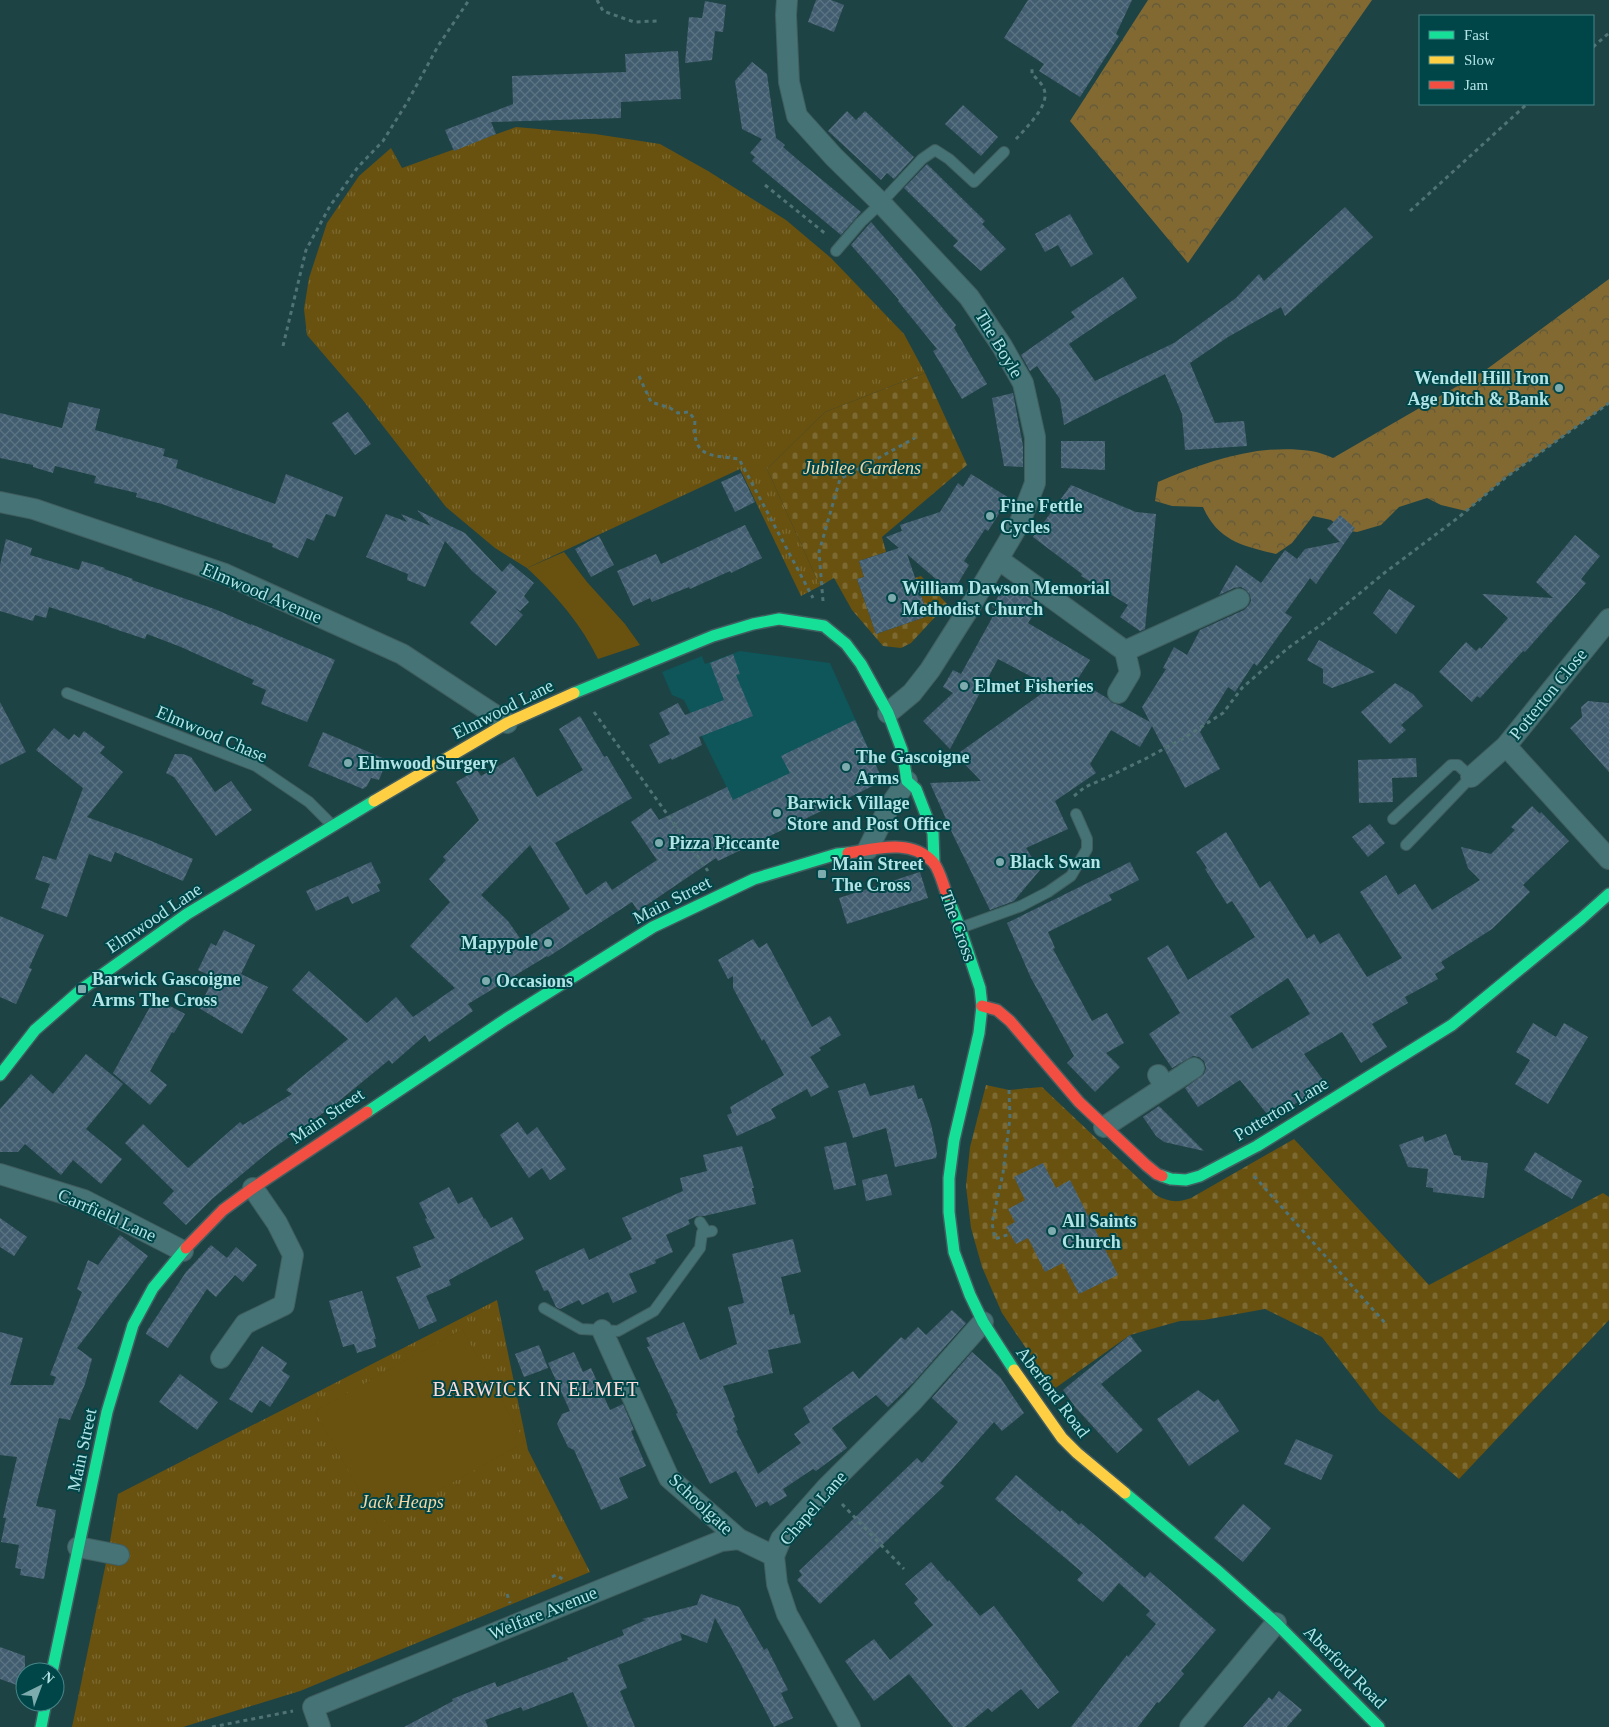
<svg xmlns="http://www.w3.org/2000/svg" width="1609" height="1727" font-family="'Times New Roman',serif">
<defs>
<pattern id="forest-crowns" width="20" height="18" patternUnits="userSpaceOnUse" patternTransform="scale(1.25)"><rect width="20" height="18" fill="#826932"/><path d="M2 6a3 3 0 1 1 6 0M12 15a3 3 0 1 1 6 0" fill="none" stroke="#5f583b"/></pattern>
<pattern id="cemetery-stones" width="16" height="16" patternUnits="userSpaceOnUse" patternTransform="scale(1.25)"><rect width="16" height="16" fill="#69510f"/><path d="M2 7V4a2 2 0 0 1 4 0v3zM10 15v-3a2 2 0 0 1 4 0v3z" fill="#7c6a32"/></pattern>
<pattern id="park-tufts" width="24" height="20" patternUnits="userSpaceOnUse" patternTransform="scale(1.25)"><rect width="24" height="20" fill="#69510f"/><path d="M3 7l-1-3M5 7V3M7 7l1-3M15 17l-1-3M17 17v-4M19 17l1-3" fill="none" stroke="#7c6a32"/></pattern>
<pattern id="building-cross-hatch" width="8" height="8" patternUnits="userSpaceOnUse" patternTransform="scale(1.25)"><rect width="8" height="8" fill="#425d6f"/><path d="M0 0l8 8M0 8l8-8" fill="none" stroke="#5b7484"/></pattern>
</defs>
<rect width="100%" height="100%" fill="#1e4345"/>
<path fill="#0e5659" d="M740,651L830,663L883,781L754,843L684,700L672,695L662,672L702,656L705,664Z"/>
<path fill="url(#forest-crowns)" d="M1148,0H1372L1188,263L1070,121Z
M1609,279V403L1505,478L1466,511L1441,505L1427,498L1399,507L1381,525L1357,532L1343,530L1331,520L1313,516L1292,543L1276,554C1243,546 1218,541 1203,507L1172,506L1155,501L1158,482C1206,462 1258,443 1311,451C1318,452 1326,455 1333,458L1487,369Z"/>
<path fill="url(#cemetery-stones)" d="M925,373L967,465L882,537L886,552L859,561L864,577L857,579L876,634L928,616L915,578L921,576L947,604L911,643L901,648L883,646L852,610L834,578L820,586L767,469L825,412Z
M986,1085L1009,1090L1042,1087L1156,1195C1168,1202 1178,1203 1191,1198L1294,1139L1429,1285L1603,1193L1609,1197V1320L1459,1479L1379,1411L1322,1337L1265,1309L1204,1320L1180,1321L1130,1335L1054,1389L1002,1313L982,1267L971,1228L966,1186L970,1147Z"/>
<path fill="url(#park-tufts)" d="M516,127L595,134L660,144L708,171L786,220L831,258L904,334L925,373L825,412L767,469L820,586L801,596L740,469L527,568L495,548L446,507L362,399L307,335L304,309L309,278L327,223L359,176L391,148L402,168Z
M497,1300L528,1450L590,1572L300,1691L183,1727H72L108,1553L118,1494Z"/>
<path fill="#69510f" d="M564,552L587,582L625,624L640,645L598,659C581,624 556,595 527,568Z
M462,1329L525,1442L378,1524L315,1411Z"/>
<path fill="url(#building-cross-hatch)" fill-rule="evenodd" d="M816,0H831L844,5L834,32L808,22Z
M1028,0H1132L1116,34L1119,36L1080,97L1039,71L1044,64L1004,38Z
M705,1L726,5L723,32L715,31L712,60L685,63L689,17L702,18Z
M678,51L681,99L621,102V118L491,122L496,134L454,151L445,130L513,104L512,76L626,72L625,54Z
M752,62L767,74L776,138L785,145L783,147L804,165L861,212L841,235L752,161L755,157L750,153L762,139L742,129L735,81Z
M963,105L998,137L981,156L945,124Z
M847,111L856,120L865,111L914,157L894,179L887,173L881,180L828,131Z
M927,164L985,221L982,224L1006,249L981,271L953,246L958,241L904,188Z
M1345,207L1373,237L1285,316L1281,307L1228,337L1190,363L1215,423L1244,421L1247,446L1185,450L1182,414L1165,374L1064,425L1060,399L1037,366L1030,371L1021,355L1075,317L1071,312L1123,277L1137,298L1069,344L1095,381L1174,343L1236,298L1259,274L1264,281Z
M1070,214L1093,254L1071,267L1058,245L1045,252L1035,234Z
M871,222L913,271L956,325L954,328L987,384L962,399L933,351L937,349L898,301L899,300L851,245Z
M1013,393L1023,446V467L1004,466L992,398Z
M69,402L100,409L95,430L165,449L163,456L178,460L176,468L275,504L286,474L343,497L335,517L326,514L314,541L307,538L298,558L272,547L273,544L162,504L136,497L137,493L94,483L96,476L55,466L53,473L33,467V465L0,458V413L62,428Z
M348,412L371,444L355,455L332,423Z
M1061,441H1105V470L1061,468Z
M741,473L755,502L735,512L721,482Z
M971,474L1009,498L988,531L985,529L964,561L969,565L952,593L907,554L928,616L876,634L857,579L864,577L859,561L899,548L886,537L902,531L900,525L940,512L958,483L963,487Z
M1071,485L1136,512L1156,514L1145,629L1140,631L1120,617L1128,605L1081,576L1082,574L1033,537Z
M417,510L465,533L502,572L510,563L534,583L524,596L529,602L520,611L514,607L523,615L496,646L470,623L497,592L472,571L445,541L425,587L407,580L408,574L366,557L386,514L407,522L401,514L431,526Z
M1340,515L1355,528L1316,584L1310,578L1285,613L1292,617L1257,666L1254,663L1235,692L1228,687L1200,732L1220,769L1185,788L1152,726L1140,747L1111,730L1090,764L1096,773L1055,801L1068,829L1026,848L1040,870L1014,901L990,910L954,837L930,783L981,781L956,755L1051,687L998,659L950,749L923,721L953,693L943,687L953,670L961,674L997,609L992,607L1006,583L1040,604L1028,623L1090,660L1077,680L1107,698L1112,703L1119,705L1150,722L1142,707L1166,669L1163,668L1174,647L1187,655L1200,630L1244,610L1249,605L1251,601L1250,595L1246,590L1241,587L1234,588L1219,595L1236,565L1261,583L1285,550L1297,559L1305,549L1340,542L1327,529Z
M745,525L762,558L731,573L730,571L690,589L689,587L652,602L650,598L633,606L617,571L656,554L661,564Z
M1575,535L1600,556L1581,579L1586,583L1525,652L1523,651L1480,698L1477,696L1472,702L1439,672L1466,642L1476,651L1480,647L1481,649L1508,618L1482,594L1553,598L1536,582Z
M599,536L614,565L591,577L575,549Z
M6,539L32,548L30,555L79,570L82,561L105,568L104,569L133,579L132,580L217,610L251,625V624L335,660L307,722L261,704L266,690L252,684L254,680L181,647L147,634L145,639L109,627V626L49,607L46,618L35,615L33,621L0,611V565Z
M1389,589L1415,606L1396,634L1373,613Z
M1319,640L1375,672L1332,688L1323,683V669L1307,660Z
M733,654L740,674L736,675L753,716L699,737L702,745L672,760L671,758L659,764L649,745L670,734L659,713L678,703L685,715L724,700L710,663Z
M1395,683L1413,694L1423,706L1401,725L1406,730L1390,744L1361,712Z
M1588,701L1609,703V772L1570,728L1582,717L1581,707Z
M0,702L26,752L0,765Z
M580,716L604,757L607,756L632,798L555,843L586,895L606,881L612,890L657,860L631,822L651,808L659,820L727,787L733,800L790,773L781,756L855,720L883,781L718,861L716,858L638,911L632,902L548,957L547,956L468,1004L473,1011L429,1042L425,1035L392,1064L389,1060L333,1106L271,1150L212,1199L186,1225L163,1203L174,1191L125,1143L143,1124L188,1168L240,1122L243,1125L292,1094L286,1090L348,1039L292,990L309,971L367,1023L396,997L413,1017L455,988L410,946L450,902L429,879L446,860L443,857L479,820L456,782L477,770L481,776L514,757L537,797L583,770L559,729ZM530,845L570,909L522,941L508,921L481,895Z
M54,728L69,740L74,734L79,738L84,731L105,747L100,753L123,772L87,817L149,840L193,859L183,881L115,852L111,862L89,854L67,917L41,908L50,884L35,879L43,856L56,860L83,788L36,750Z
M323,732L387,760L379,780L371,778L367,786L363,789L308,766Z
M175,754H183L191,757L215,792L231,781L252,810L216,836L174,777L166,773Z
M1416,758L1417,777L1392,778L1393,802L1359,803L1358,760Z
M1532,806L1540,814L1541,812L1569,841L1523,885L1530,892L1492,929L1441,962L1445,968L1435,974L1438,979L1405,997L1408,1003L1372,1024L1387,1047L1361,1063L1342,1032L1304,1054L1326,1084L1271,1119L1240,1080L1198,1107L1185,1088L1204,1074L1206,1068L1204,1061L1199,1057L1193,1056L1172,1068L1149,1034L1180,1013L1147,958L1168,945L1188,980L1255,937L1232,901L1227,904L1205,869L1207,868L1196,852L1226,832L1260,888L1270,881L1307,939L1314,934L1320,944L1339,933L1367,977L1402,958L1360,892L1386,875L1398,895L1415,884L1432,910L1480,880L1468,868L1461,847L1491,854L1515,830L1511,827ZM1288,978L1310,1014L1252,1049L1230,1016Z
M1370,824L1385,843L1368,857L1352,837Z
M371,862L381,883L377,885L380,891L352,904L348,896L316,911L306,891Z
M1130,862L1139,880L1109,895L1112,900L1048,932L1055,948L1053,949L1092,1021L1107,1013L1124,1043L1106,1053L1120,1067L1095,1092L1067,1063L1074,1056L1031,978L1007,923Z
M920,872L928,898L847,924L839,898Z
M0,916L44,935L29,968L32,969L16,1004L0,997Z
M224,930L255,945L241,974L268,987L242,1034L199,1008L214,977L198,970L211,943L216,946Z
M753,939L759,948L767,943L812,1027L830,1016L841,1035L819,1048L821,1050L810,1057L829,1087L811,1097L807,1089L771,1109L776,1118L737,1136L727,1115L732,1113L730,1107L784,1075L764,1039L762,1041L733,988V976L728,979L718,960Z
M155,998L185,1014L174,1033L172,1032L150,1071L167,1085L150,1105L113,1073Z
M1533,1023L1556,1037L1564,1023L1588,1037L1548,1104L1515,1084L1530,1060L1516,1052Z
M86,1054L123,1084L86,1129L122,1159L101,1184L73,1160L61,1175L25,1144L18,1152H0V1109L31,1074L53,1094Z
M865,1083L870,1096L914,1085L918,1099L922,1098L931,1124L937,1153L936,1158L895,1167L886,1128L853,1138L838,1091Z
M1159,1106L1204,1151L1164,1142L1156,1136L1143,1117Z
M518,1122L527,1135L537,1127L566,1169L550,1180L542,1168L529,1178L500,1135Z
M1446,1134L1454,1155L1461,1156V1160L1488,1163L1484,1198L1433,1192V1188L1426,1187L1428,1169L1408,1167L1399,1145L1423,1136L1425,1142Z
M846,1142L856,1185L834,1190L824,1147Z
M742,1146L754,1188H752L756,1204L704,1216H697L688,1220L690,1224L666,1235L673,1252L655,1260L656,1263L629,1274L637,1292L613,1303L608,1292L582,1305L579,1300L560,1309L556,1307L548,1290L544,1291L535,1271L584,1248L589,1260L632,1239L622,1218L683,1191L680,1178L707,1171L703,1155Z
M1535,1152L1582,1181L1572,1199L1524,1170Z
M1043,1163L1056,1188L1070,1180L1118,1275L1079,1294L1063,1263L1045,1272L1028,1238L1016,1244L1006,1227L1015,1222L1008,1209L1025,1200L1014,1177Z
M887,1174L892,1195L866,1201L862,1180Z
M449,1187L458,1204L472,1197L484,1219L485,1218L491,1228L512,1217L524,1239L449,1280L451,1285L426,1296L437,1321L419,1329L396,1277L421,1267L413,1247L435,1238L425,1219L427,1218L419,1203Z
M0,1218L27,1237L14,1256L0,1247Z
M120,1235L148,1256L77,1348L92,1359L85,1384L70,1420L59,1418L47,1462L36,1506L56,1510L44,1579L20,1575L21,1569L15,1568L19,1545L1,1542L6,1518H3L17,1457L0,1455V1332L23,1338L10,1385H53L56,1377L50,1375L82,1292L77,1289L88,1260L98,1265Z
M793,1239L801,1272L781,1277L790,1315L794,1314L801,1343L768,1350L773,1373L723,1386L735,1417L733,1418L738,1430L736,1431L758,1474L801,1443L794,1434L810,1422L803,1408L853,1371L859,1379L901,1337L905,1340L918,1327L926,1335L952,1310L966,1323L914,1382L888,1407L876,1395L832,1428L847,1448L816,1471L813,1469L783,1489L787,1496L770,1506L767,1501L756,1507L736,1471L710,1484L676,1414L678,1413L647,1347L650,1346L646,1338L684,1322L700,1360L737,1344L728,1307L744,1303L732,1254Z
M211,1245L227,1258L236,1247L257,1265L243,1282L235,1275L216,1297L207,1289L168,1348L146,1334L147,1331L186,1272Z
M362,1291L376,1339H374L376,1347L357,1353L354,1344L343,1347L329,1301Z
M1130,1335L1142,1351L1101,1384L1143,1430L1117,1453L1076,1408L1063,1390Z
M539,1345L548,1368L524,1377L515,1354Z
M262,1346L287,1363L282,1371L290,1376L270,1407L260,1400L252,1413L229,1399Z
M574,1352L583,1372L591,1368L610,1410L623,1404L634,1430L631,1431L646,1466L619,1478L628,1498L601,1510L574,1450L568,1447L557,1424L562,1414L570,1411L548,1363Z
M972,1352L1000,1377L1024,1413L1002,1431L994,1422L940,1483L944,1486L820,1604L797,1580L802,1575L799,1571L917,1458L922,1463L958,1422L932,1398Z
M180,1374L218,1402L197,1430L159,1402Z
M1198,1390L1214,1402L1218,1399L1239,1431L1189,1466L1157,1419Z
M1296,1439L1333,1455L1321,1480L1284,1464Z
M1016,1475L1060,1512L1062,1510L1079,1525L1081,1523L1145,1578L1150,1572L1216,1630L1181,1671L1184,1674L1159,1703L1157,1702L1138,1727H1071L1127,1655L1128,1657L1156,1624L1146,1615L1150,1611L1119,1583L1103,1602L1077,1580L1083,1573L995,1499Z
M1243,1504L1271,1528L1243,1562L1214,1538Z
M931,1562L948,1582L949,1580L980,1616L994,1606L1059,1692L1038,1709L1021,1689L992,1712L988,1708L965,1727H953L909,1674L874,1701L845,1661L874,1639L890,1660L933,1625L914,1603L918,1599L905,1584Z
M701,1594L739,1607L764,1650L767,1648L788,1690L781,1693L793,1718L774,1727L738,1659L715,1618L707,1643L680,1633L682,1640L618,1665L627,1688L620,1691L635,1727H588L573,1692L523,1711L521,1707L485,1720L488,1727H404L453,1701L452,1699L495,1682L497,1687L568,1660L567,1658L624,1635L622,1630L646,1620L642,1619L697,1605Z
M0,1647L25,1656V1688L0,1679Z
M1279,1691L1302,1710L1287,1727H1243L1269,1697L1272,1700Z"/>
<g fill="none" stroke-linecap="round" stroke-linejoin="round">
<g stroke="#405e60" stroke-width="12">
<path id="lane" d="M836,251L861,222L881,203L922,159L935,150L949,159L974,182L1004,152
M67,693L256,766L309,802L331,824
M1393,819L1451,765H1458L1471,777L1406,845
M960,928L1021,906L1048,892L1071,876L1087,849V839L1076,814
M700,1222L704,1228L702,1233L712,1231
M544,1308L581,1329L618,1331L654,1311L700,1248L702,1233"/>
</g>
<g stroke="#405e60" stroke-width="22">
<path id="street" d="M787,0L786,15L789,82L797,116L834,157L881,203L969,297L1002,346L1023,383L1035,437V483L1020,522L968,610L930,670L912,693L888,713
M0,502L34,509L225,574L402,654L507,723
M998,559L1125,651L1239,599
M1118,693L1130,673L1125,651
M1506,746L1609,859
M1471,777L1506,746L1609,619
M868,849L889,807L907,781
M1158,1075L1165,1087L1194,1068
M1104,1127L1165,1087
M0,1174L84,1200L183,1251
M602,1330L669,1478L739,1539
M221,1358L245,1324L284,1305L293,1255L277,1223L253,1188
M78,1547L119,1555
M320,1727L313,1707L721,1541L739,1539L774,1556
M850,1727L787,1614L777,1584L774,1556L781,1539L827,1487L912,1402L983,1322
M1190,1727L1276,1623"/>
</g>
<g stroke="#405e60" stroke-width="14">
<path id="fast" d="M574,693L713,636L753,624L779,619L824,626L846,644L861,664L888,713L902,750L907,781L916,789L933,833L934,863
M947,895L960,928L980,988L982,1006L979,1033L954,1140L949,1178V1212L954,1252L970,1295L983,1322L1014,1370
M0,1075L35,1030L82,989L187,914L374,801
M367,1112L506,1019L653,927L754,879L837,854L848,853
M1162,1176L1171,1179L1186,1180L1200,1176L1257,1146L1452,1025L1581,919L1609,894
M1125,1493L1219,1572L1276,1623L1379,1727
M52,1672L107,1412L133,1325L153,1288L186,1248
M41,1727L46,1702"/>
</g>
<g stroke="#405e60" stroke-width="14">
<path id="slow" d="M374,801L507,723L574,693
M1014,1370L1062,1438L1077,1453L1125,1493"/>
</g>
<g stroke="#405e60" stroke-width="14">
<path id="jam" d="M848,853C875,849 911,838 933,862C940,870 943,885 947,895
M982,1006L997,1010L1010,1021L1079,1102L1146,1165L1157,1174L1162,1176
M186,1248L223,1210L253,1188L367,1112"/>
</g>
<path stroke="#507375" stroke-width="3" stroke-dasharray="4 4" stroke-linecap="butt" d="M597,0L603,11L634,22L657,21
M1593,47L1609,33
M1016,139C1025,129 1047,108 1045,93C1044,85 1037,79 1032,74V66
M765,185L827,235
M1410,211L1527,104
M283,346L306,250L330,206L358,167L383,141L408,101L438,46L469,0
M639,376L651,402L670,408L678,413L689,412L695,420C692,457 708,455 739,459L813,598
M823,601L819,552L840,479L915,438
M594,712L708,871
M1074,796L1085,787L1106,778L1145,759L1184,738L1223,713L1242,688L1288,648L1325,622L1383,574L1459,517L1505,478L1609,403
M1009,1090L1010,1118L1003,1173L992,1223L995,1239L1010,1234
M1254,1176L1385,1323
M842,1504L904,1569
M552,1577L556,1575L564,1580
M507,1594L510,1603
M212,1727L293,1711"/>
<use href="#lane" stroke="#467375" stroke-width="10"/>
<use href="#street" stroke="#467375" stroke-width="20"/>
<use href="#fast" stroke="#16e098" stroke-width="11"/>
<use href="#slow" stroke="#ffcf43" stroke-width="11"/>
<use href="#jam" stroke="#f24e42" stroke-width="11"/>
</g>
<g fill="#7eacae" stroke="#004649" stroke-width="2">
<circle cx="1559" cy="388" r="5"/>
<circle cx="990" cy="516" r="5"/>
<circle cx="892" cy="598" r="5"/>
<circle cx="964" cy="686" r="5"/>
<circle cx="348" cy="763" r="5"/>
<circle cx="846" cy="767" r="5"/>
<circle cx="777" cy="813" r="5"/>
<circle cx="659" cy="843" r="5"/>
<circle cx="1000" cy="862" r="5"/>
<rect x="817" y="869" width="10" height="10" rx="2.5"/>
<circle cx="548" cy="943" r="5"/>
<circle cx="486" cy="981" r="5"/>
<rect x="77" y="984" width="10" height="10" rx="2.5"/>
<circle cx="1052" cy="1231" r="5"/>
</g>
<g text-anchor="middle" stroke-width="4" stroke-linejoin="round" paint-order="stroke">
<g font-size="18" fill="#b2e4e6" stroke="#004649">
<text transform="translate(999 344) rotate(59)" y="6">The Boyle</text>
<text transform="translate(262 593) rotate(23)" y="6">Elmwood Avenue</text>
<text transform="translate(1548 694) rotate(-51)" y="6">Potterton Close</text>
<text transform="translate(503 709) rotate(-27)" y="6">Elmwood Lane</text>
<text transform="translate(212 734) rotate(23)" y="6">Elmwood Chase</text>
<text transform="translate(672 900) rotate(-27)" y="6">Main Street</text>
<text transform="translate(154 918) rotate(-34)" y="6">Elmwood Lane</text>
<text transform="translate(958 926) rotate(70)" y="6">The Cross</text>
<text transform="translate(1281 1109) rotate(-31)" y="6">Potterton Lane</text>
<text transform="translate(327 1116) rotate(-34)" y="6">Main Street</text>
<text transform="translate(107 1215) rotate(24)" y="6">Carrfield Lane</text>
<text transform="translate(1053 1392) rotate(53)" y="6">Aberford Road</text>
<text transform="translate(82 1450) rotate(-78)" y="6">Main Street</text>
<text transform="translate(701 1504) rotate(43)" y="6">Schoolgate</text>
<text transform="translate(813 1508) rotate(-49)" y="6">Chapel Lane</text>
<text transform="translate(543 1613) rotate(-22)" y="6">Welfare Avenue</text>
<text transform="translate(1345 1667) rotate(45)" y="6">Aberford Road</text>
</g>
<g font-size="18" font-weight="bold" fill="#b2e4e6" stroke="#004649" text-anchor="start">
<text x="1549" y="384" text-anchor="end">Wendell Hill Iron<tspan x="1549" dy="21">Age Ditch &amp; Bank</tspan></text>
<text x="1000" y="512">Fine Fettle<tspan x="1000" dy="21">Cycles</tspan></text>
<text x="902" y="594">William Dawson Memorial<tspan x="902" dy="21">Methodist Church</tspan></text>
<text x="974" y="692">Elmet Fisheries</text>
<text x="856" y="763">The Gascoigne<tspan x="856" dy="21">Arms</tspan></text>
<text x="358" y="769">Elmwood Surgery</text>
<text x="787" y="809">Barwick Village<tspan x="787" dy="21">Store and Post Office</tspan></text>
<text x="669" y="849">Pizza Piccante</text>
<text x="1010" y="868">Black Swan</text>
<text x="832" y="870">Main Street<tspan x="832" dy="21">The Cross</tspan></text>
<text x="538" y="949" text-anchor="end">Mapypole</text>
<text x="92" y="985">Barwick Gascoigne<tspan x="92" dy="21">Arms The Cross</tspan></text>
<text x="496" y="987">Occasions</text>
<text x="1062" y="1227">All Saints<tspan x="1062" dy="21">Church</tspan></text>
</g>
<g font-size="18" font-style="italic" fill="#f5d7a4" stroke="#004649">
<text x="862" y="474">Jubilee Gardens</text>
<text x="402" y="1508">Jack Heaps</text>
</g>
<g font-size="20" letter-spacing="1" fill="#fedad9" stroke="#004649">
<text x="536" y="1396">BARWICK IN ELMET</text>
</g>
</g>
<rect x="1419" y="15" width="175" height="90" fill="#004649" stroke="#478588"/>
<rect x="1429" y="31" width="25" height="8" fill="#16e098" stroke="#478588"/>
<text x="1464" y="40" font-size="15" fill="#b2e4e6">Fast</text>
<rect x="1429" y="56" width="25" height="8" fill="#ffcf43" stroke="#478588"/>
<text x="1464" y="65" font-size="15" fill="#b2e4e6">Slow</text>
<rect x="1429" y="81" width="25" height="8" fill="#f24e42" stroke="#478588"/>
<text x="1464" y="90" font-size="15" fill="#b2e4e6">Jam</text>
<g transform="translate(40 1687) rotate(42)"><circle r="24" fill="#004649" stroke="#478588"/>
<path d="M0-4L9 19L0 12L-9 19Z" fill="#7eacae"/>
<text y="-8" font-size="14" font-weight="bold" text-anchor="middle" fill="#b2e4e6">N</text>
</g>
</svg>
